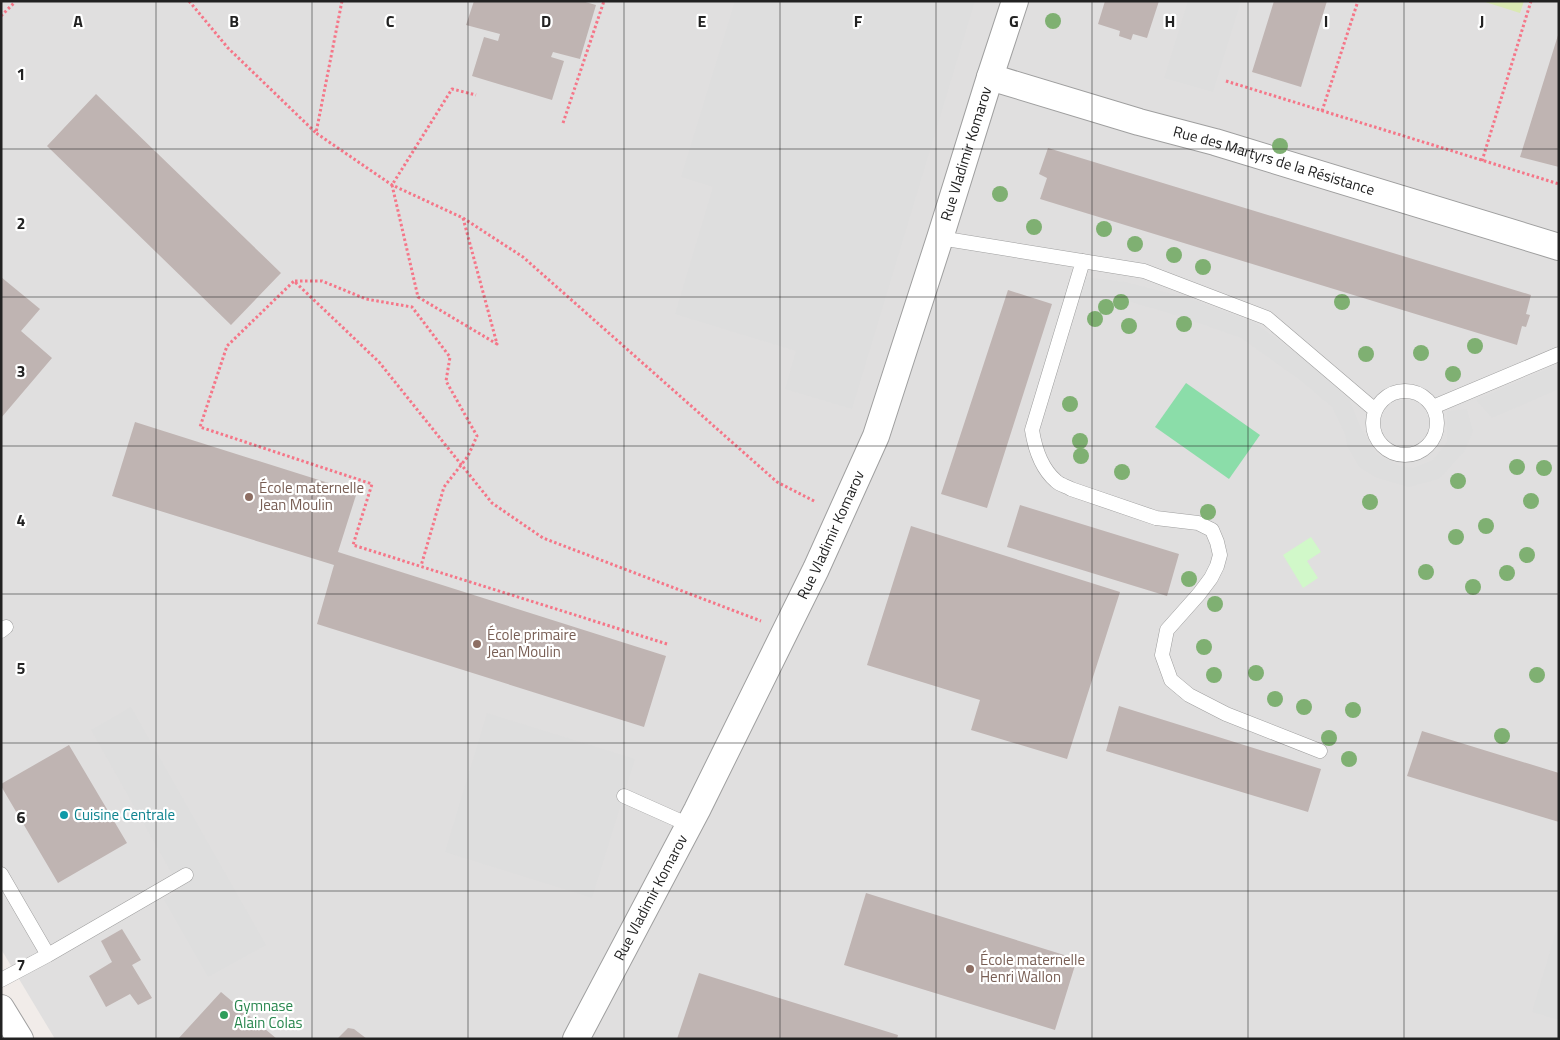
<svg xmlns="http://www.w3.org/2000/svg" width="1560" height="1040" font-family="'Titillium Web',sans-serif">
<rect width="100%" height="100%" fill="#f1ece9"/>
<path fill="#e0dfdf" d="M1,1H1559V1039H55L1,949Z"/>
<path fill="#dae9b2" d="M1482,1H1524L1520,13Z"/>
<path fill="#d1f8c9" d="M1311,537L1321,552L1307,561L1318,578L1303,588L1283,555Z"/>
<path fill="#8bdda9" d="M1186,383L1260,435L1229,479L1155,427Z"/>
<path fill="#dedede" d="M735,1H975L852,409L785,389L796,351L675,314L713,187L681,177Z
M1188,1H1241L1213,92L1164,78Z
M1084,277L1125,282L1188,298L1255,323L1312,365L1350,401L1360,426L1377,455L1399,466L1413,468L1433,460L1447,442V411L1467,409L1473,431L1464,452L1439,479L1409,487L1375,477L1359,467L1347,446L1345,434L1332,407L1300,380L1241,338L1179,316L1121,299L1079,297Z
M1552,367L1559,374V389L1492,418L1476,400Z
M131,707L266,945L208,977L164,900L181,890L91,730Z
M487,713L635,759L592,898L445,852Z
M1559,921V1020L1532,1012Z"/>
<path fill="#bfb4b2" d="M474,1H582L596,5L580,59L553,52L551,57L564,61L552,100L472,76L484,37L498,41L500,34L466,25Z
M1105,1H1159L1147,38L1133,34L1131,40L1119,36L1120,31L1098,24Z
M1274,1H1327L1301,87L1252,72Z
M1559,32V167L1520,157Z
M96,94L281,273L231,325L47,146Z
M1048,148L1531,295L1526,314L1530,315L1526,327L1522,326L1517,345L1040,199L1047,178L1039,174Z
M1,277L40,309L21,331L52,358L1,418Z
M1008,290L1052,304L987,508L941,494Z
M135,422L357,492L338,552L666,656L644,727L317,624L334,565L112,496Z
M1020,505L1179,554L1167,596L1007,547Z
M911,526L1120,592L1067,759L971,730L980,700L867,665Z
M1119,706L1321,769L1308,812L1106,751Z
M1422,731L1559,773V822L1407,776Z
M69,745L127,843L58,883L1,786V784Z
M866,893L1077,959L1055,1030L844,965Z
M122,929L141,960L132,965L152,998L138,1005L130,994L106,1007L89,976L112,962L101,941Z
M699,973L898,1035L897,1039H677Z
M221,992L277,1039H178Z
M348,1028L354,1029L367,1039H337Z"/>
<g fill="none" stroke-linecap="round" stroke-linejoin="round">
<g stroke="#9f9f9f" stroke-width="15">
<path id="lane" d="M940,238L1144,271L1267,318L1375,410
M1083,261L1032,430C1035,449 1042,469 1056,481C1060,485 1066,486 1071,489L1156,518L1198,523L1212,530L1217,542L1220,555L1217,566L1211,578L1199,594L1167,630L1162,655L1171,680L1189,695L1226,714L1320,751
M1373 423a32 32 0 1 1 64 0a32 32 0 1 1-64 0Z
M1433,407L1559,354
M1,631L6,627
M624,796L689,825
M1,874L48,955
M1,980L48,955L186,875"/>
</g>
<g stroke="#9f9f9f" stroke-width="28">
<g id="street">
<path id="s1" d="M990,77L1139,122L1215,142L1559,247"/>
<path d="M1,1008L20,1039"/>
<path id="s2" d="M576,1039L697,810L816,569L876,436L940,238L990,77L1015,1"/>
</g>
</g>
<path stroke="#f57688" stroke-width="3" stroke-dasharray="2.5 2.5" stroke-linecap="butt" d="M189,1L228,48L316,133
M342,1L316,133L392,185L463,218L523,257L777,482L816,502
M1,16L15,2
M1226,81L1559,184
M1322,111L1358,1
M563,123L604,1
M1482,161L1531,1
M463,218L497,344L418,297L392,185L452,89L476,95
M295,281H322L366,299L412,307L450,357L446,381L477,436L468,456L444,487L421,566
M667,644L353,545L372,484L200,427L227,346L294,281L379,362L492,503L543,538L761,621"/>
<use href="#lane" stroke="#fff" stroke-width="14"/>
<use href="#street" stroke="#fff" stroke-width="26"/>
</g>
<g fill="#7fb072">
<circle cx="1053" cy="21" r="8"/>
<circle cx="1280" cy="146" r="8"/>
<circle cx="1000" cy="194" r="8"/>
<circle cx="1034" cy="227" r="8"/>
<circle cx="1104" cy="229" r="8"/>
<circle cx="1135" cy="244" r="8"/>
<circle cx="1174" cy="255" r="8"/>
<circle cx="1203" cy="267" r="8"/>
<circle cx="1121" cy="302" r="8"/>
<circle cx="1342" cy="302" r="8"/>
<circle cx="1106" cy="307" r="8"/>
<circle cx="1095" cy="319" r="8"/>
<circle cx="1184" cy="324" r="8"/>
<circle cx="1129" cy="326" r="8"/>
<circle cx="1475" cy="346" r="8"/>
<circle cx="1421" cy="353" r="8"/>
<circle cx="1366" cy="354" r="8"/>
<circle cx="1453" cy="374" r="8"/>
<circle cx="1070" cy="404" r="8"/>
<circle cx="1080" cy="441" r="8"/>
<circle cx="1081" cy="456" r="8"/>
<circle cx="1517" cy="467" r="8"/>
<circle cx="1544" cy="468" r="8"/>
<circle cx="1122" cy="472" r="8"/>
<circle cx="1458" cy="481" r="8"/>
<circle cx="1531" cy="501" r="8"/>
<circle cx="1370" cy="502" r="8"/>
<circle cx="1208" cy="512" r="8"/>
<circle cx="1486" cy="526" r="8"/>
<circle cx="1456" cy="537" r="8"/>
<circle cx="1527" cy="555" r="8"/>
<circle cx="1426" cy="572" r="8"/>
<circle cx="1507" cy="573" r="8"/>
<circle cx="1189" cy="579" r="8"/>
<circle cx="1473" cy="587" r="8"/>
<circle cx="1215" cy="604" r="8"/>
<circle cx="1204" cy="647" r="8"/>
<circle cx="1256" cy="673" r="8"/>
<circle cx="1214" cy="675" r="8"/>
<circle cx="1537" cy="675" r="8"/>
<circle cx="1275" cy="699" r="8"/>
<circle cx="1304" cy="707" r="8"/>
<circle cx="1353" cy="710" r="8"/>
<circle cx="1502" cy="736" r="8"/>
<circle cx="1329" cy="738" r="8"/>
<circle cx="1349" cy="759" r="8"/>
</g>
<path fill="none" stroke="#222" stroke-width="1" stroke-opacity="0.55" d="M156,1V1039M312,1V1039M468,1V1039M624,1V1039M780,1V1039M936,1V1039M1092,1V1039M1248,1V1039M1404,1V1039M1,149H1559M1,297H1559M1,446H1559M1,594H1559M1,743H1559M1,891H1559"/>
<g fill="#8d6e63" stroke="#fff" stroke-width="2">
<circle cx="249" cy="497" r="5"/>
<circle cx="477" cy="644" r="5"/>
<circle cx="970" cy="969" r="5"/>
</g>
<circle fill="#0f9aa8" stroke="#fff" stroke-width="2" cx="64" cy="815" r="5"/>
<circle fill="#2e9e5b" stroke="#fff" stroke-width="2" cx="224" cy="1015" r="5"/>
<g text-anchor="middle" stroke-width="4.5" stroke-linejoin="round" paint-order="stroke">
<g font-size="15" fill="#222" stroke="#fff">
<text dy="5" stroke="none"><textPath href="#s2" startOffset="970">Rue Vladimir Komarov</textPath></text>
<text dy="5" stroke="none"><textPath href="#s1" startOffset="296">Rue des Martyrs de la Résistance</textPath></text>
<text dy="5" stroke="none"><textPath href="#s2" startOffset="565">Rue Vladimir Komarov</textPath></text>
<text dy="5" stroke="none"><textPath href="#s2" startOffset="160">Rue Vladimir Komarov</textPath></text>
</g>
<g font-size="15" fill="#785e54" stroke="#fff" text-anchor="start">
<text x="259" y="493">École maternelle<tspan x="259" dy="17">Jean Moulin</tspan></text>
<text x="487" y="640">École primaire<tspan x="487" dy="17">Jean Moulin</tspan></text>
<text x="980" y="965">École maternelle<tspan x="980" dy="17">Henri Wallon</tspan></text>
</g>
<g font-size="15" fill="#0d838f" stroke="#fff" text-anchor="start">
<text x="74" y="820">Cuisine Centrale</text>
</g>
<g font-size="15" fill="#27864d" stroke="#fff" text-anchor="start">
<text x="234" y="1011">Gymnase<tspan x="234" dy="17">Alain Colas</tspan></text>
</g>
</g>
<g font-size="16" text-anchor="middle" font-weight="bold" fill="#222" stroke="#fff" stroke-width="4.5" stroke-linejoin="round" paint-order="stroke">
<text x="78" y="27">A</text>
<text x="234" y="27">B</text>
<text x="390" y="27">C</text>
<text x="546" y="27">D</text>
<text x="702" y="27">E</text>
<text x="858" y="27">F</text>
<text x="1014" y="27">G</text>
<text x="1170" y="27">H</text>
<text x="1326" y="27">I</text>
<text x="1482" y="27">J</text>
<text x="21" y="80">1</text>
<text x="21" y="229">2</text>
<text x="21" y="377">3</text>
<text x="21" y="526">4</text>
<text x="21" y="674">5</text>
<text x="21" y="823">6</text>
<text x="21" y="971">7</text>
</g>
<rect width="1560" height="1040" fill="none" stroke="#222222" stroke-width="5"/>
</svg>
